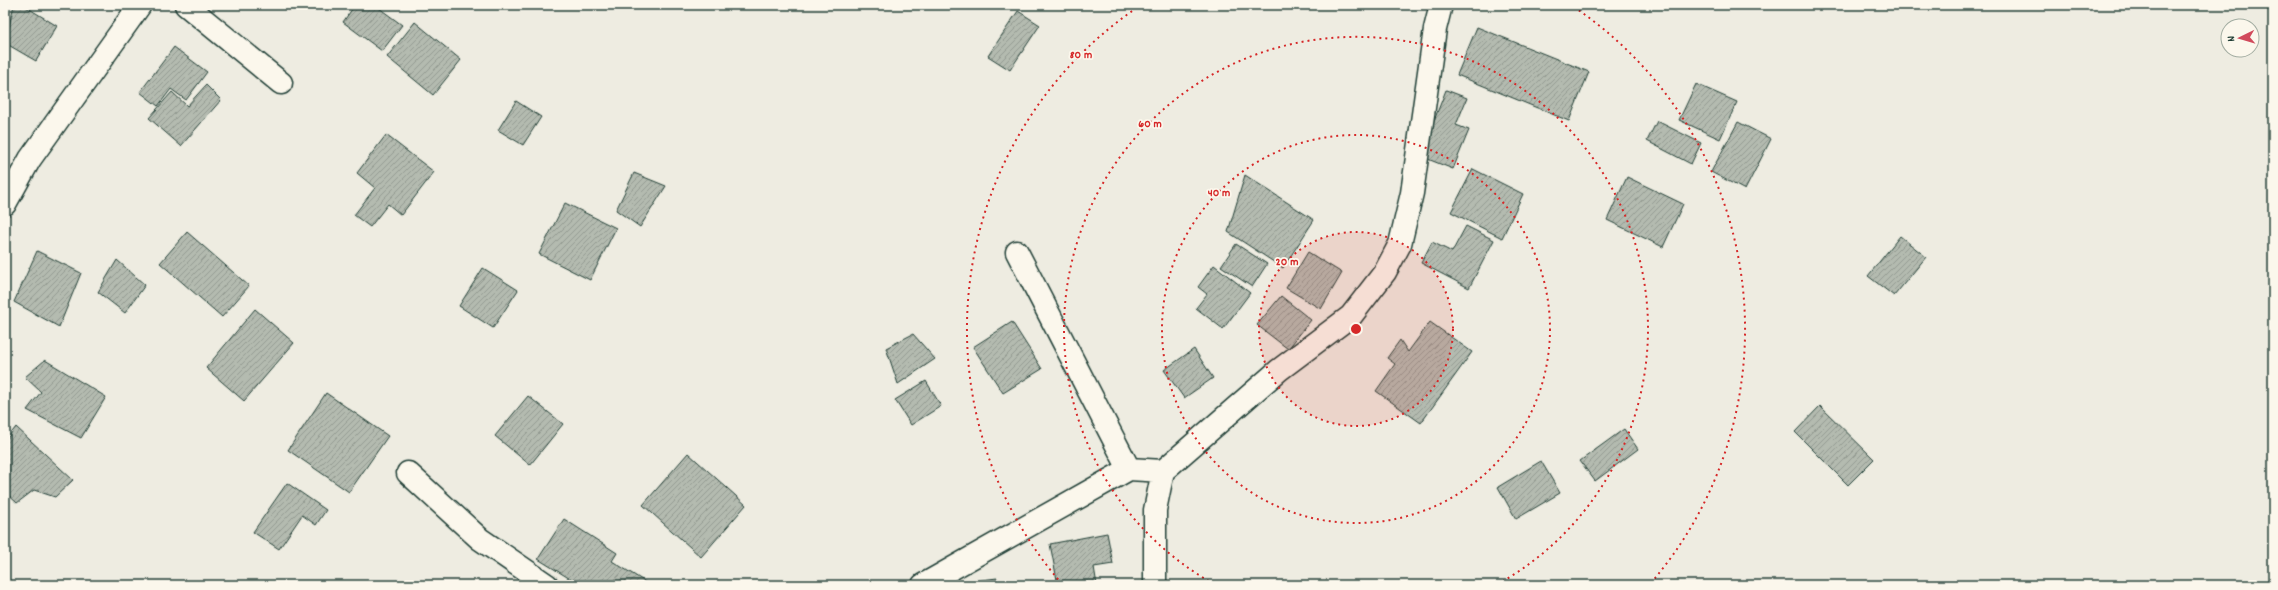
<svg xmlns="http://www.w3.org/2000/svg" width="2278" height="590" font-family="Dekko,sans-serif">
<defs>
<pattern id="building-hatch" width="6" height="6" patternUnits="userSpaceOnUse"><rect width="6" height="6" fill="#b4bbb0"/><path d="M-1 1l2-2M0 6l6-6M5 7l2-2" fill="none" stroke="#929990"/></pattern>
</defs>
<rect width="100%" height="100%" fill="#eeece1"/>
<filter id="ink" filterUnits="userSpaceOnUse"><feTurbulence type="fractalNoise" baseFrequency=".025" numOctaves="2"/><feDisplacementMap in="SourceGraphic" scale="8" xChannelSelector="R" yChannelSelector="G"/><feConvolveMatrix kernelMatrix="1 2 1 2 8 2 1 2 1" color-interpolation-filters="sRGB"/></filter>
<g filter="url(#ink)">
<path fill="url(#building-hatch)" stroke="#1f3d34" d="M14,5H23L57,26L36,61L5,43Z
M355,5H375L402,25L382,51L343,22Z
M1018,11L1040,25L1010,70L988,56Z
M415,22L461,60L433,95L387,57Z
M1477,27L1589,72L1569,121L1457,75Z
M174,47L207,72L186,100L171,89L158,106L140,92Z
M1696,84L1737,102L1720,139L1679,120Z
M206,85L221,100L181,146L149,118L172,92L187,106Z
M1446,90L1467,98L1456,125L1469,130L1453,169L1420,156Z
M516,101L541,117L523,145L498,130Z
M1657,121L1701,143L1691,164L1647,141Z
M1738,122L1771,139L1745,190L1711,172Z
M386,135L434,172L401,215L388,204L370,227L354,215L375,188L357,173Z
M1473,169L1523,194L1502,238L1451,212Z
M634,173L666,186L640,227L616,210Z
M1245,175L1314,220L1283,268L1228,232Z
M1627,177L1683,204L1663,247L1607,220Z
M565,203L616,228L590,280L539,254Z
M1466,226L1494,240L1469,288L1421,263L1432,242L1452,252Z
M187,232L249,286L222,317L160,263Z
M1900,236L1926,257L1894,296L1868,276Z
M1236,244L1267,264L1252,287L1221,266Z
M37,251L81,273L59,327L14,302Z
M1308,252L1342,273L1321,309L1286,288Z
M117,260L145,285L125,313L98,292Z
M1214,265L1250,293L1223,329L1196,308L1207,294L1198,287Z
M483,268L518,290L493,328L459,306Z
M1281,296L1311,320L1288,349L1257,325Z
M255,309L294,343L244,401L206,368Z
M1012,322L1042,369L1003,393L973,347Z
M1430,322L1472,352L1421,423L1376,391L1395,364L1387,358L1400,340L1408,352Z
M913,334L935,359L898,384L886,348Z
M1194,349L1213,378L1184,398L1164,370Z
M45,360L106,397L81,438L27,410L41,392L25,377Z
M926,381L941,406L911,425L895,400Z
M326,393L388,436L349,492L288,450Z
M528,396L563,424L530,465L495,436Z
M1820,406L1874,459L1848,485L1795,432Z
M16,427L73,480L55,497L34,490L17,503L5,492V441Z
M1624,429L1638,449L1595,481L1580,461Z
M688,453L746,505L701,557L643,505Z
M1541,461L1560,493L1516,519L1498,487Z
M287,483L326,510L316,525L302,515L279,549L253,532Z
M564,519L617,553L612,561L650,585H580L538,559Z
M1107,533L1113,564L1094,567L1097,585H1058L1050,544Z
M997,578L998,585H945Z"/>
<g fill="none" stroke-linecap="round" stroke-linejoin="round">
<g stroke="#1f3d34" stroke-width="25">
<path id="minor" d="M186,5L281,83
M5,204L30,159L140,5
M1017,252L1129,469
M1163,471L1279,370L1351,316L1385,272L1400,244L1412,193L1435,29L1441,5
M408,473L480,539L547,585
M923,585L1129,469L1163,471L1155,510V585"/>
</g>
<use href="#minor" stroke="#fbf7ec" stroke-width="22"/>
</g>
</g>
<circle cx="1356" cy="329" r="97" fill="#d62828" fill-opacity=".12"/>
<g fill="none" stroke="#d62828" stroke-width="2" stroke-dasharray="2 4">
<circle cx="1356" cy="329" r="97"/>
<circle cx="1356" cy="329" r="194"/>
<path d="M1214 584A292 292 0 1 1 1498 584"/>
<path d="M1062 584A389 389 0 0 1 1138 7M1574 7A389 389 0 0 1 1650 584"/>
</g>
<circle cx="1356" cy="329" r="6" fill="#d62828" stroke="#fbf7ec" stroke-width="2"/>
<g font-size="12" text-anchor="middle" font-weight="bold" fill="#d62828" stroke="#fbf7ec" stroke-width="3.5" stroke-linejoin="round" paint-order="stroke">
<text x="1081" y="58">80 m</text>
<text x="1150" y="127">60 m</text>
<text x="1219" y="196">40 m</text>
<text x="1287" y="265">20 m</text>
</g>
<rect width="2278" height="590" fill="none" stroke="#fbf7ec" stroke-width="20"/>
<rect x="10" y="10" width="2258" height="570" fill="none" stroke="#1f3d34" stroke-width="1.5" filter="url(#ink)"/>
<g transform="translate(2240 38) rotate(265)"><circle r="19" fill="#fbf7ec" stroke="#a3ada2"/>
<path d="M0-3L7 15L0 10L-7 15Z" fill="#d1495b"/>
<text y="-6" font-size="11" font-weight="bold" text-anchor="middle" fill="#1f3d34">N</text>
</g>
</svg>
